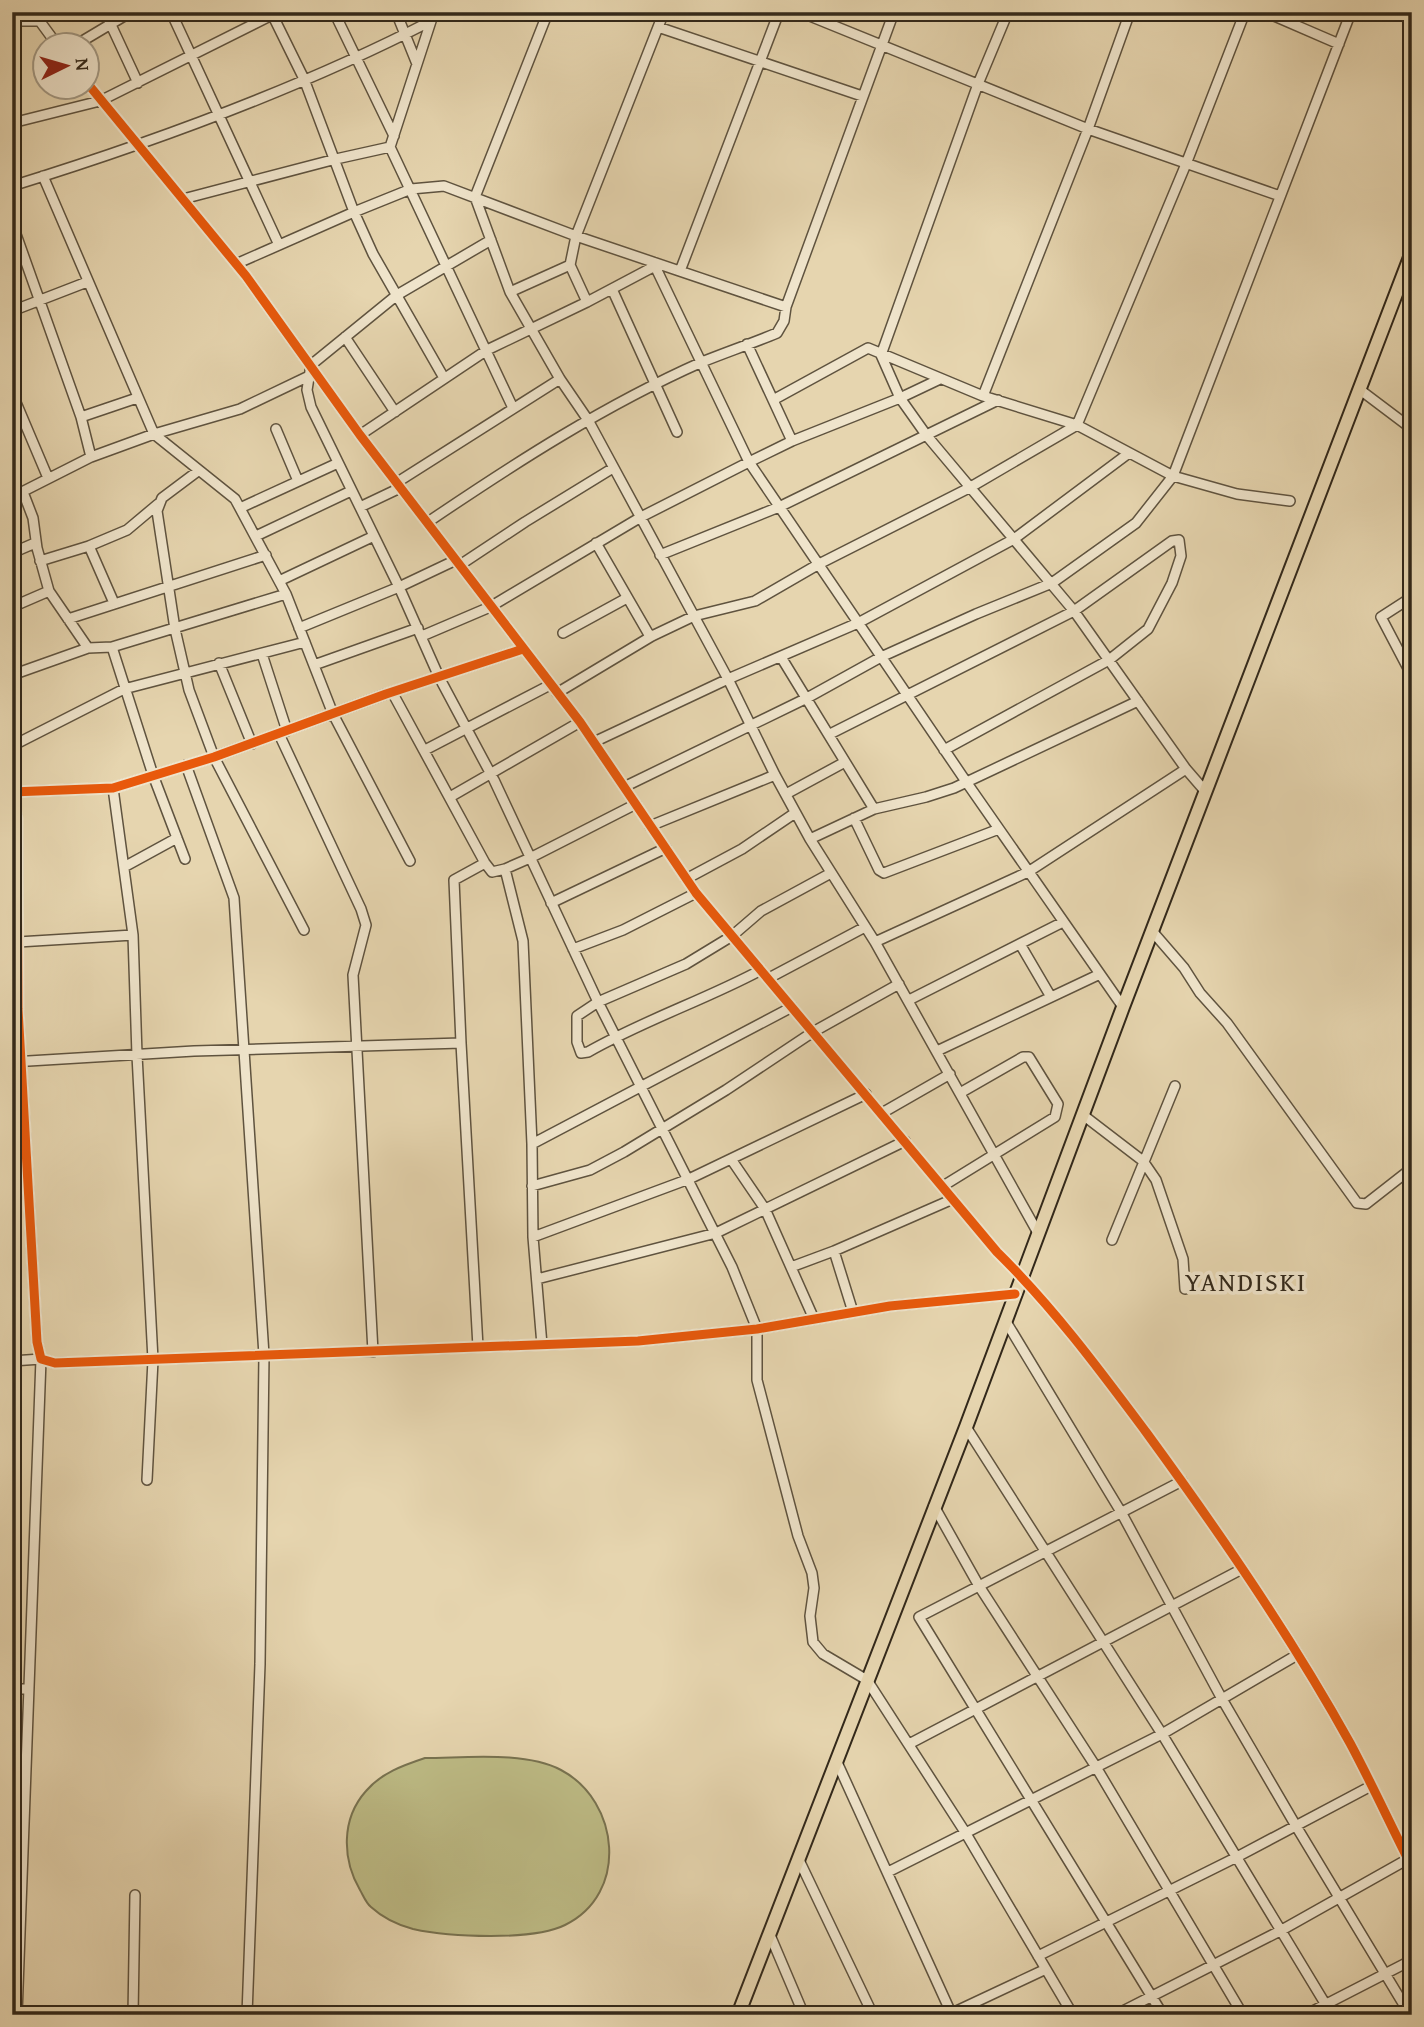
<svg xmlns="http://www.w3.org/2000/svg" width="1424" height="2027" font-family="'Gentium Book Plus',serif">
<rect width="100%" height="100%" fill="#e6d5af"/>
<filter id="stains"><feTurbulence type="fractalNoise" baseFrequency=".00286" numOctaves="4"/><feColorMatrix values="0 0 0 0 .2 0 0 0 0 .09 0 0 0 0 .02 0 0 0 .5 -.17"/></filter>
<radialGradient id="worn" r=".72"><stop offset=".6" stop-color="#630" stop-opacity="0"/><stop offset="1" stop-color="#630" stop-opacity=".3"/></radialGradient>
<path fill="#bdbb85" stroke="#787250" stroke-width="2" d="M425,1758C465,1758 525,1751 561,1770C620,1801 629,1894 565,1925C533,1941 449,1937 413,1929C398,1925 383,1918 371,1907C366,1903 363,1895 360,1890C342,1859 341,1819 366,1791C381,1773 404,1765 425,1758Z"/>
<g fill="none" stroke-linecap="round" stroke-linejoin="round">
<g stroke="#5f533f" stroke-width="12">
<path id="minor" d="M33,12L58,46
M105,12L138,83
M171,12L279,245
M271,12L304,79L354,212L373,254L444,378
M334,12L394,136
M396,12L417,64
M434,12L390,147L513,408
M548,12L475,197L510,292L560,379L588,420L728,679L775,775L810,839L875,942L1038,1233
M800,12L1088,129L1280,196
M1008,12L978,84L881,355L900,398L927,436L1074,611L1186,769L1205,791
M1265,12L1339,44
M12,21H40
M658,27L862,96
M74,46L131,12
M88,84L246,276L360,435L580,722L696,893L997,1252C1053,1307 1099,1369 1146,1432C1219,1532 1290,1635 1350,1743C1372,1784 1391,1826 1412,1867
M12,123L100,101L276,13
M43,176L154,434L235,499L286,594L333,714L410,861
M12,186C154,142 299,89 431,21
M183,199L336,159L390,147
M12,223L81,417L91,457
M491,240L397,295L311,365L307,390L311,407L399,587L439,677L494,780L598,1002L732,1267L757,1329V1380L798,1536L812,1573L814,1588L810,1616L813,1642L823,1654L867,1680L965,1832L1073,2015
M653,262L749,462L967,783L1123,1007
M236,264L354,212L411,189L444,186L576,236L786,307
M680,271L779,12
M612,289L677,432
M510,292L570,265
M587,302L655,266
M12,311L87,282
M345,337L395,412
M747,344L792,441
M1359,389L1412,429
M12,393L48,478
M983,396L1088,129L1130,12
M773,400L868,348L983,396L1077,425L1173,476L1237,494L1290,501
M81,417L137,398
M276,429L298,481
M360,435L487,350L587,302L570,265L576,236L664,12
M198,471L162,498L157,511L175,629L189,690L214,757L304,930
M396,483L560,379
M23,492L33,518L37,548L49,591L88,648
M12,497L91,457L154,434L240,409L309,376
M360,507L400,488
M240,508L338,463
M428,522C515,463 605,405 702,362C727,352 753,343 777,333L784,321L786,307L894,12
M256,536L351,491
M596,543L648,633L652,636
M89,546L114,603
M12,553L35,543
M660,555L779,507L998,400
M40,561L89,546L127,530L158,504
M460,565L525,522L613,468
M279,581L374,536
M1412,597L1381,617L1412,676
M12,607L49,591
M68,619L266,555
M299,628L399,587L456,560
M563,633L627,598
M422,636L490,607L641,517L749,462L792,441L900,398L940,379
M112,647L153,775L185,859
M523,649L386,694L214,757L113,788L12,792L17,819L18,1009L37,1342L41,1359L55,1363L638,1341L757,1329L890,1306L1015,1294
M262,654L287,731
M781,657L874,809
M219,663L252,744
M314,665L418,628
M12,675L88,648L112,647L286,594
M392,692L485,863L492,872L505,869L530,858L636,804
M557,693L652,636L694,616L755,601L819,564L969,488L1077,425L1186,164L1245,12
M279,734L361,909L366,925L353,975L373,1352
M830,734L1074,611L1172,541L1179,540L1181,556L1172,583L1148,629L1109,660L944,750
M594,742L728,679L858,623L1014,539L1129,453
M12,746L124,689L305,642
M425,750L550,685
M186,765L234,898L264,1355L260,1664L247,2015
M624,787L807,698L881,657L976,614L1052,583L1136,523L1173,476L1351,12
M113,788L133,935L137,1055L153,1360L147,1480
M786,794L845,762
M450,797L580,722
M854,818L879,870L884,873L999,829
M650,826L775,775
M810,839L874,809L926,797L954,788L1138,701
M124,867L177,838
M505,869L523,941L532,1144L533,1237L542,1345
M686,879L742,849L795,813
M551,903L666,848
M1152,931L1184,968L1200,993L1227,1023L1357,1203L1366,1204L1412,1168
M18,942L133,935
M875,942L1028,872L1186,769
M1020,944L1051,997
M573,949L623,930L696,893
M761,970C705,1000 644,1020 588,1052L581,1053L577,1042V1016L598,1002L686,964L732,936L761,911L831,873
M769,978L865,927
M909,1000L1063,922
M937,1051L1100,974
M12,1062L194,1051L461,1043
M882,1113L950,1074
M1083,1115L1143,1161L1156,1180L1183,1259L1185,1289
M532,1144L792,1007
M731,1159L765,1209L814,1319
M532,1186L590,1170L624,1152L726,1090L813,1032L899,984
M943,1186L1055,1117L1058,1104L1029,1057H1023L960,1093
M533,1237L689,1179L866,1094
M1112,1240L1175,1086
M834,1251L853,1312
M791,1267L834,1251L953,1199
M537,1279L716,1233L905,1141
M1005,1320L1121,1512L1222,1699L1296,1826L1410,2015
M478,1347L461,1043L454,880L485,863
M12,1361L41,1359L17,2015
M966,1427L1162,1734L1332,2015
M934,1506L979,1586L1096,1767L1243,2015
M12,1689H27
M909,1744L1242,1569
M836,1760L952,2015
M799,1860L873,2015
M888,1872L1162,1734L1297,1655
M770,1935L804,2015
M1038,1956L1235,1858L1371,1786
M133,2015L135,1895
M948,2015L1046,1969
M1115,2015L1280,1931L1408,1859
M1163,2015L919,1617L1182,1481
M1305,2015L1412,1960"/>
</g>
<g stroke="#32281a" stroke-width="16">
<path id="major" d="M738,2015L966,1427L1123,1007L1412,252"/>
</g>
<use href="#minor" stroke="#efe4cb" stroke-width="9"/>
<use href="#major" stroke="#e6d5af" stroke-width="12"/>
<g stroke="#efe4cb" stroke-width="13">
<path id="cycleway" d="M88,84L246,276L360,435L580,722L696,893L997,1252C1053,1307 1099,1369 1146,1432C1219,1532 1290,1635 1350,1743C1372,1784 1391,1826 1412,1867
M523,649L386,694L214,757L113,788L12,792L17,819L18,1009L37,1342L41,1359L55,1363L638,1341L757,1329L890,1306L1015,1294"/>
</g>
<use href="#cycleway" stroke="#e8590c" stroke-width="9"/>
</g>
<g text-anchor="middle" stroke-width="7" stroke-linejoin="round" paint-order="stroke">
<g font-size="26" letter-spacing="2" fill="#32281a" stroke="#efe4cb">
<text x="1246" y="1291">YANDISKI</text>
</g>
</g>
<rect width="1424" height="2027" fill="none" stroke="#e6d5af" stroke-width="42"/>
<rect x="14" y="14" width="1396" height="1999" fill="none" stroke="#32281a" stroke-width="3.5"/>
<rect x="21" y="21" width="1382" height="1985" fill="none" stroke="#32281a" stroke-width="2"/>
<g transform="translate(66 66) rotate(85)"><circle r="33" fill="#efe4cb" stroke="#a39984" stroke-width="2"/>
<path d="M0-5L12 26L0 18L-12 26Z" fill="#8f2418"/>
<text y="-10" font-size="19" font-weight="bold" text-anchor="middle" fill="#32281a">N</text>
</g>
<rect width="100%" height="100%" filter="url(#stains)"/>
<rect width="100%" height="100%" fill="url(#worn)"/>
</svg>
